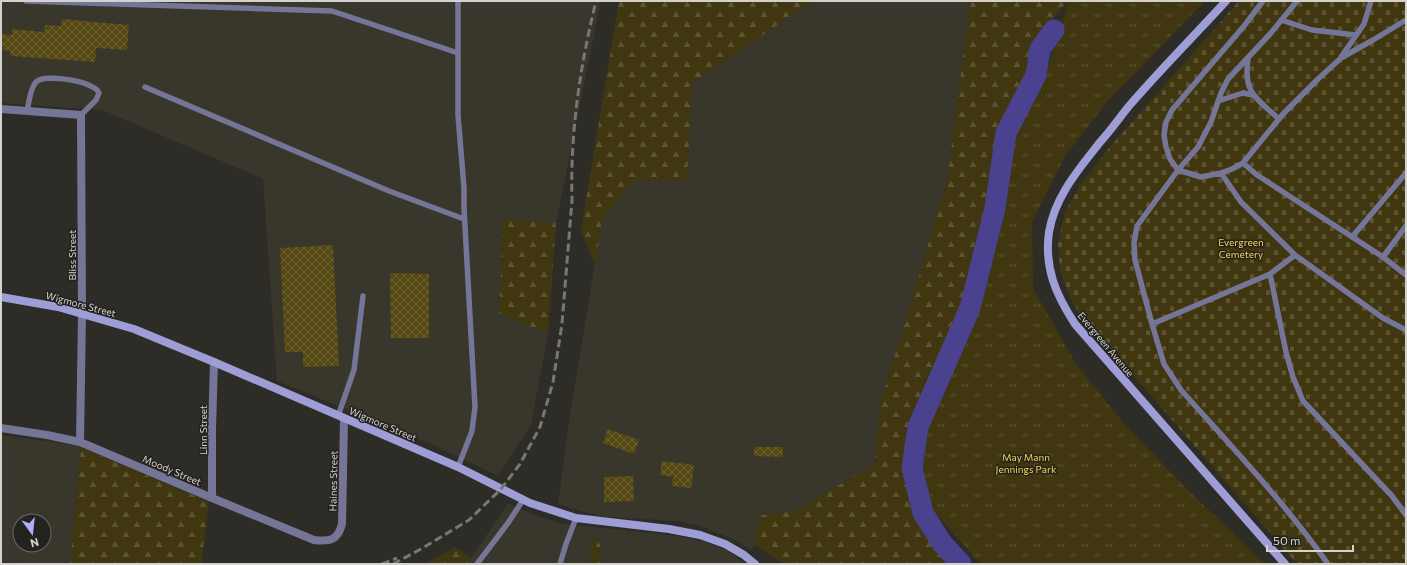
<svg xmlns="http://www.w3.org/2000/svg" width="1407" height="565" font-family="Commissioner,sans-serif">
<defs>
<pattern id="forest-firs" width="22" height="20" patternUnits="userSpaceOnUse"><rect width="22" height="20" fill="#403710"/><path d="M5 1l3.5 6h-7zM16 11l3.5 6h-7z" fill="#5b5332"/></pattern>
<pattern id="cemetery-stones" width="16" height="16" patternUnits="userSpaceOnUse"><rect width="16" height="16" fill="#403710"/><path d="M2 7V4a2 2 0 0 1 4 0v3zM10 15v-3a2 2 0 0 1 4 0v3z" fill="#5b5332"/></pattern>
<pattern id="park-tufts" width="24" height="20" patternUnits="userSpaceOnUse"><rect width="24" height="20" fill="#403710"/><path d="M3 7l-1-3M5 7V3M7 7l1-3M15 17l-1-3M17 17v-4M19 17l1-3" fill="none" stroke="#5b5332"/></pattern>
<pattern id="building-cross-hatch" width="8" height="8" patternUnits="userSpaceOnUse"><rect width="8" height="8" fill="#554812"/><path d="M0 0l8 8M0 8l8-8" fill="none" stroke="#6d6233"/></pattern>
</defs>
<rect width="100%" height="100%" fill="#2d2c27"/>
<path fill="#39362b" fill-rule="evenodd" d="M1,1H601L556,223L503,220L499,313L548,334L531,425L498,476L438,447L277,381L263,179L102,110L1,103Z
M813,1H970L947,181L880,405L875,464L794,511L761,515L752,551L735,540L698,525L679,521L607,517L584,512L558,504L569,421L602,220L633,180H687L692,83Z
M1,435L75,445L81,447L70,564H34L1,562ZM20,521H44V545H20Z
M508,503L527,512L558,523L678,536L702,541L726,550L746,564H602L600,544L592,537L590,564H467Z"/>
<path fill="url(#forest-firs)" d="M619,1H813L692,83L687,180H633L602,220L595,266L581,230Z
M970,1H1068L1031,43V75L995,142L985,213L962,305L912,423L904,472L916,522L951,564H784L754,544L761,515L794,511L875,464L880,405L947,181Z
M503,219L556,223L548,334L499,313Z
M81,447L209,502L201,564H70Z
M592,536L600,544L602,564H590Z
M455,547L472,558L467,564H425Z"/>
<path fill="url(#cemetery-stones)" d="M1239,1H1406V564H1297L1080,314L1069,296L1060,270L1058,243L1065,212L1080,185L1110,147Z"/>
<path fill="url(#park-tufts)" d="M1069,1H1205L1107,102L1065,156L1032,222L1033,288L1074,361L1125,425L1190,492L1265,564H981L931,508L920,463L938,397L979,306L995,239L1011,145L1043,82Z"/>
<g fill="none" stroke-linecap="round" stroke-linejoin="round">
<path stroke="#4a428f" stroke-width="21" d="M961,564L942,543L923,513L912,468L918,427L970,308L995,208L1006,133L1036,75L1040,49L1054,30"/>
</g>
<path fill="url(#building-cross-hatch)" d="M62,19L129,25L127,50L96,48L95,62L10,56L11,51L1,50V34L12,35V29L44,32L45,25L61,26Z
M333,245L339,366L303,367V352H285L280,248Z
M390,273L429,274V338H391Z
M608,429L639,440L634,454L603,443Z
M754,447H783V457L754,456Z
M662,461L694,465L691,488L672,486L673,477L660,475Z
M633,476L634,501L604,502V477Z"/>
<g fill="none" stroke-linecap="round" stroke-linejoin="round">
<path stroke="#757598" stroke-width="5.5" d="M26,1L332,11L458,53
M458,1V115L464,188V208L475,407L472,431L458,467
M1281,20L1312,30L1356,35
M1406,20L1373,40L1341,58L1319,78L1283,114L1243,163L1232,169L1221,173L1241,202L1295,255L1383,318L1406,330
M1341,57L1364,24L1371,1
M1248,59C1243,93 1256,98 1279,119
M145,87L389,191L464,219
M1218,101L1243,93L1253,95
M27,111C29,103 30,88 36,82C44,73 95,81 99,93L96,100L81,115
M1243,163L1257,175L1383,257L1406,275
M1221,173L1201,177L1178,170L1170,159L1166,147L1164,135L1166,122L1172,110L1244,26L1263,1
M1352,237L1406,173
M1295,255L1270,274L1286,352L1293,377L1303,401L1392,496L1406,515
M1383,257L1406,226
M1270,274L1152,324L1164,364L1181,390C1232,447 1284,502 1328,564
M1152,324L1135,260L1134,243L1137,226L1178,170L1198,147L1211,122L1221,93L1228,79L1270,34L1297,1
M338,416L354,370L363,296
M477,564L508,523L523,500
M560,564L566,544L576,518"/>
<path stroke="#757598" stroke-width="8" d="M1,109L81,115L82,314L80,442
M1,428L47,435L80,442L212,498L314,540C330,542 338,540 342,524L344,419
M212,498V429L214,362"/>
<path stroke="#9e9dd6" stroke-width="8" d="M1226,1C1194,36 1160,70 1129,106C1120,117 1111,130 1101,141C1079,169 1055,196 1049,232C1044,268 1056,295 1075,324L1285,564
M1,297L58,307L134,329L214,362L458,467L530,503L576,518L669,529L700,535L725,544L744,555L755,564"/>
<path stroke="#787773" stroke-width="3" stroke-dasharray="8 4" stroke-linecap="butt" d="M382,564L397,558
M393,564L421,549L469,520L501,489L520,464L540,427L553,382L562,324L572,200C570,133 580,66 596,1"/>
</g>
<g text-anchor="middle" stroke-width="3" stroke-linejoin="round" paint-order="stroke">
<g font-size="10" fill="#f6d751" stroke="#24221e">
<text x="1241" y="246">Evergreen<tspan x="1241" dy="12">Cemetery</tspan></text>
<text x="1026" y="461">May Mann<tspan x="1026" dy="12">Jennings Park</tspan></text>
</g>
<g font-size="10" fill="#d3d2cf" stroke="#24221e">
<text transform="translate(72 255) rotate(-90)" y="4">Bliss Street</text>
<text transform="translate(81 304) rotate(15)" y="4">Wigmore Street</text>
<text transform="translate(1106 344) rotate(50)" y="4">Evergreen Avenue</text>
<text transform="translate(383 424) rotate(23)" y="4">Wigmore Street</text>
<text transform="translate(203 430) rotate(-90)" y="4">Linn Street</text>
<text transform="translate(172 470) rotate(23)" y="4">Moody Street</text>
<text transform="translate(333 481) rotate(-89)" y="4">Haines Street</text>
</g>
</g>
<rect width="1407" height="565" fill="none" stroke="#d3d2cf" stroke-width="4"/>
<g transform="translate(32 533) rotate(165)"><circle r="19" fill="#24221e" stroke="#6a6865"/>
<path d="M0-3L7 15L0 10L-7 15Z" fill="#b0aefa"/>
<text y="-6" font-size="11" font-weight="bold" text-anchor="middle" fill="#d3d2cf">N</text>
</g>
<path d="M1267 545v6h86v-6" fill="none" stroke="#d3d2cf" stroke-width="2"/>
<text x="1273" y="545" font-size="12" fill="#d3d2cf" stroke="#24221e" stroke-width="3" paint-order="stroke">50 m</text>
</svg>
